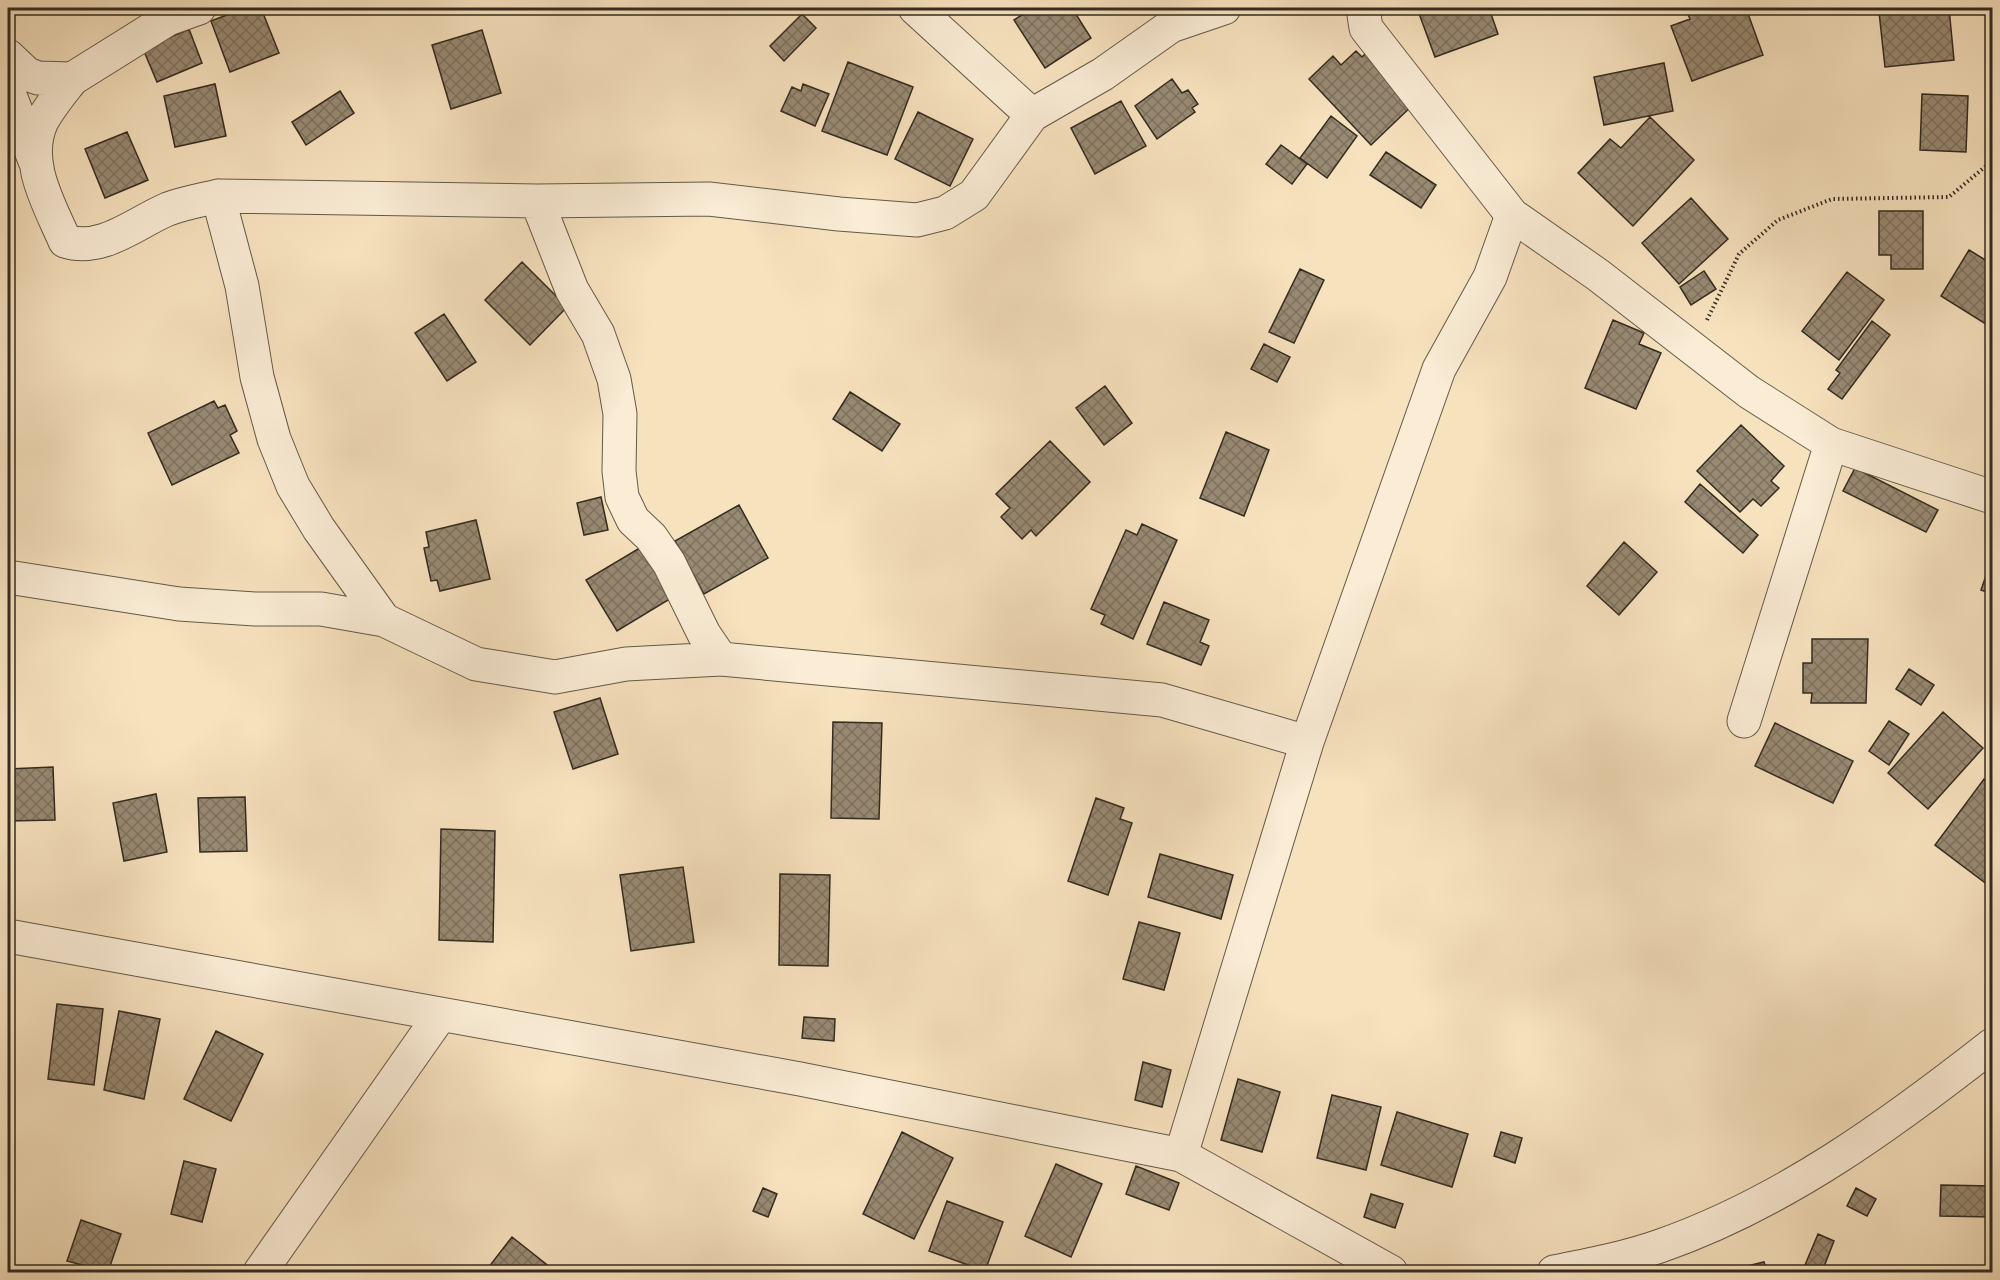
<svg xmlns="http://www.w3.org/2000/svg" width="2000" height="1280" font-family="'IM FELL English',serif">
<defs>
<pattern id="building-cross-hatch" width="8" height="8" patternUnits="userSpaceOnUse" patternTransform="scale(1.5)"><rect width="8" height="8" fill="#998a73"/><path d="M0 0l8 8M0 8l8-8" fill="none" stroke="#7d715e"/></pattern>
</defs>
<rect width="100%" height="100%" fill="#f7e2be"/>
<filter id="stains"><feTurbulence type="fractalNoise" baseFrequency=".00333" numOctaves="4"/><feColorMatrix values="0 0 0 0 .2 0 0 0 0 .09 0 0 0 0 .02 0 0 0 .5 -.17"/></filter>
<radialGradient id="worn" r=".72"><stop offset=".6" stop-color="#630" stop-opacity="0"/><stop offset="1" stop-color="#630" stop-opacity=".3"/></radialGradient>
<path fill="url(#building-cross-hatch)" stroke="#332b21" stroke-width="1.5" d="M245,8H261L279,53L230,72L211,21Z
M1033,8H1072L1091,38L1045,68L1014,20Z
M1417,8H1489L1498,34L1435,57Z
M1685,8H1705L1707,12L1718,8H1746L1763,55L1692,81L1671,26L1690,19Z
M1927,8H1949L1954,60L1885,67L1879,12Z
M802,14L816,28L784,61L770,46Z
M189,29L202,63L157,82L143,49Z
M482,30L501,93L451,109L432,45Z
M1370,49L1418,100L1371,145L1309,79L1333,56L1341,65L1356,51L1362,57Z
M848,62L913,87L887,155L822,131Z
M1664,63L1673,111L1604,125L1594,77Z
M1172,79L1182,93L1188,90L1198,104L1192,108L1195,112L1157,139L1135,106Z
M215,84L226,136L175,147L164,96Z
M803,84L829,94L815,126L781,111L792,87L801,91Z
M340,91L354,113L306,145L292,122Z
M1922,94L1968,96L1966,152L1920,150Z
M1121,101L1146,146L1095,174L1071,128Z
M918,112L973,139L950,186L895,159Z
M1331,116L1357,136L1327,178L1300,158Z
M1650,117L1694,160L1633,226L1578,173L1610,139L1621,148Z
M127,132L148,180L105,198L85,149Z
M1281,145L1307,164L1292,184L1266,164Z
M1386,152L1436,185L1421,208L1370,175Z
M1691,198L1728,239L1679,284L1642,243Z
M1879,211H1923V269H1891V255H1879Z
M1969,250L1992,264V328L1941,296Z
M522,262L567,307L530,345L485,300Z
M1300,269L1324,280L1294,343L1269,332Z
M1704,271L1716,289L1691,305L1680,287Z
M1847,272L1884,300L1839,360L1802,331Z
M444,314L476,362L447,381L415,333Z
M1613,320L1644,333L1639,344L1661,353L1636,409L1585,388Z
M1872,321L1890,335L1842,399L1828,389L1840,373L1836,370Z
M1264,344L1290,357L1277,382L1251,369Z
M1105,386L1132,423L1104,445L1076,408Z
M850,392L900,424L882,451L833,419Z
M214,401L218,408L225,405L237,431L230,435L239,453L172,485L148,433Z
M1741,425L1784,466L1771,481L1779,488L1761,506L1753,499L1740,512L1697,471Z
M1226,432L1269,450L1244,516L1200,498Z
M1050,441L1090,482L1036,536L1031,530L1022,539L1001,517L1010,508L996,494Z
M1855,468L1938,510L1926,532L1843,491Z
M1700,484L1758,535L1743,553L1685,502Z
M601,497L608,530L584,535L577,503Z
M739,505L768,558L704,594L675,541Z
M476,520L490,579L440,591L437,580L431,581L424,548L429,547L426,532Z
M1142,524L1177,540L1133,639L1101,624L1105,615L1091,609L1126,530L1137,535Z
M1624,542L1657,572L1619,615L1587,586Z
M643,546L673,597L617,631L586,580Z
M1992,558V594L1981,590Z
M1164,602L1209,620L1200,642L1209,646L1201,665L1147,644Z
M1812,639H1868L1866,703H1811L1812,693H1803V663H1812Z
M1909,669L1934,685L1921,705L1896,689Z
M600,698L618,754L573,769L554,712Z
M1943,712L1983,748L1928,809L1888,773Z
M1889,721L1909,734L1889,765L1869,751Z
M833,722L882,723L879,819L831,818Z
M1775,723L1853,761L1833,803L1755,766Z
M53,767L55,820L8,821V769Z
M1984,779L1992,786V888L1935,845Z
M156,794L167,852L124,861L113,803Z
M245,797L247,851L200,852L198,798Z
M1096,798L1124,808L1120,819L1132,823L1108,895L1068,881Z
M441,829L495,831L493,942L439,940Z
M1160,854L1233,875L1221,919L1148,897Z
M683,867L694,942L631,951L620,875Z
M780,874L830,875L828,966L779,965Z
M1139,922L1180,933L1164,990L1123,979Z
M57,1004L103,1009L94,1085L48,1079Z
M119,1011L160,1019L144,1099L104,1090Z
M804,1017L835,1019L834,1041L802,1038Z
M216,1031L263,1054L231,1121L184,1099Z
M1143,1062L1171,1070L1162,1107L1135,1100Z
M1238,1079L1280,1092L1262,1152L1221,1140Z
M1332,1095L1381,1107L1366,1170L1317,1158Z
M1397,1112L1468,1134L1452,1187L1381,1165Z
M902,1132L953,1158L914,1239L863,1214Z
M1501,1132L1522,1138L1515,1163L1494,1156Z
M184,1161L216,1169L202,1222L171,1214Z
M1056,1164L1102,1184L1071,1257L1025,1236Z
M1136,1166L1179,1183L1169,1210L1126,1194Z
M1941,1185L1992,1186V1217L1940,1216Z
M763,1188L777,1194L768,1217L753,1211Z
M1856,1188L1876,1199L1867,1216L1847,1206Z
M1371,1194L1403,1204L1395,1228L1364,1217Z
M947,1201L1003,1222L985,1271L929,1251Z
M81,1220L121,1234L108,1272L67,1261Z
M1818,1234L1834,1241L1822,1272L1805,1265Z
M512,1237L551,1268L548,1272H485Z
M1764,1262L1767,1272H1748L1747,1266Z"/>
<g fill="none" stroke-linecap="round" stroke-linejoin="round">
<g stroke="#645948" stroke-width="35">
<path id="minor" d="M915,8L1032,115L1103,74L1171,26L1224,8
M1363,8L1366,28L1512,215L1598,275L1749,392L1831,444L1992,497
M8,56L27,74L38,78L72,79L168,19L199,8
M72,79C62,92 50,106 42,121C23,161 49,204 65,241C102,253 135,223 168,209C184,203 202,200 218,196L537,201L709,199L839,214L917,220L945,213L974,195L1032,115
M8,90L35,161
M218,196L242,286L257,377L274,439L293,486L319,529L384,620
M537,201L572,290L598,334L614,379L620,414L619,471L622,497L633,520L651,537L669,563L704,634L721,659
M8,577L179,604L255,609H321L384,620L476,664L555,677L626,664L721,659L1162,700L1307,742
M1744,721L1831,444
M8,936L800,1079L1181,1155
M260,1272L441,1014
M1391,1272L1181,1155L1307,742L1439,369L1490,277L1512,215
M1554,1272C1589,1265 1626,1258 1660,1246C1783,1203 1890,1125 1992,1045"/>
</g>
<path stroke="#332b21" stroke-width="4" stroke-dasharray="1.5 3" stroke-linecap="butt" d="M1991,8L1992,11
M1707,320L1739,254L1778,220L1832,199L1949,197L1992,161"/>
<use href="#minor" stroke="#faecd5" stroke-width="33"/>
</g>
<rect width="2000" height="1280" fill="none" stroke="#f7e2be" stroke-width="30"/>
<rect x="9" y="9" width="1982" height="1262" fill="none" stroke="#332b21" stroke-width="3"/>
<rect x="15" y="15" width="1970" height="1250" fill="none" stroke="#332b21" stroke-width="1.5"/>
<rect width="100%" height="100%" filter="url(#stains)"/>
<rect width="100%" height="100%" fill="url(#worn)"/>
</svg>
